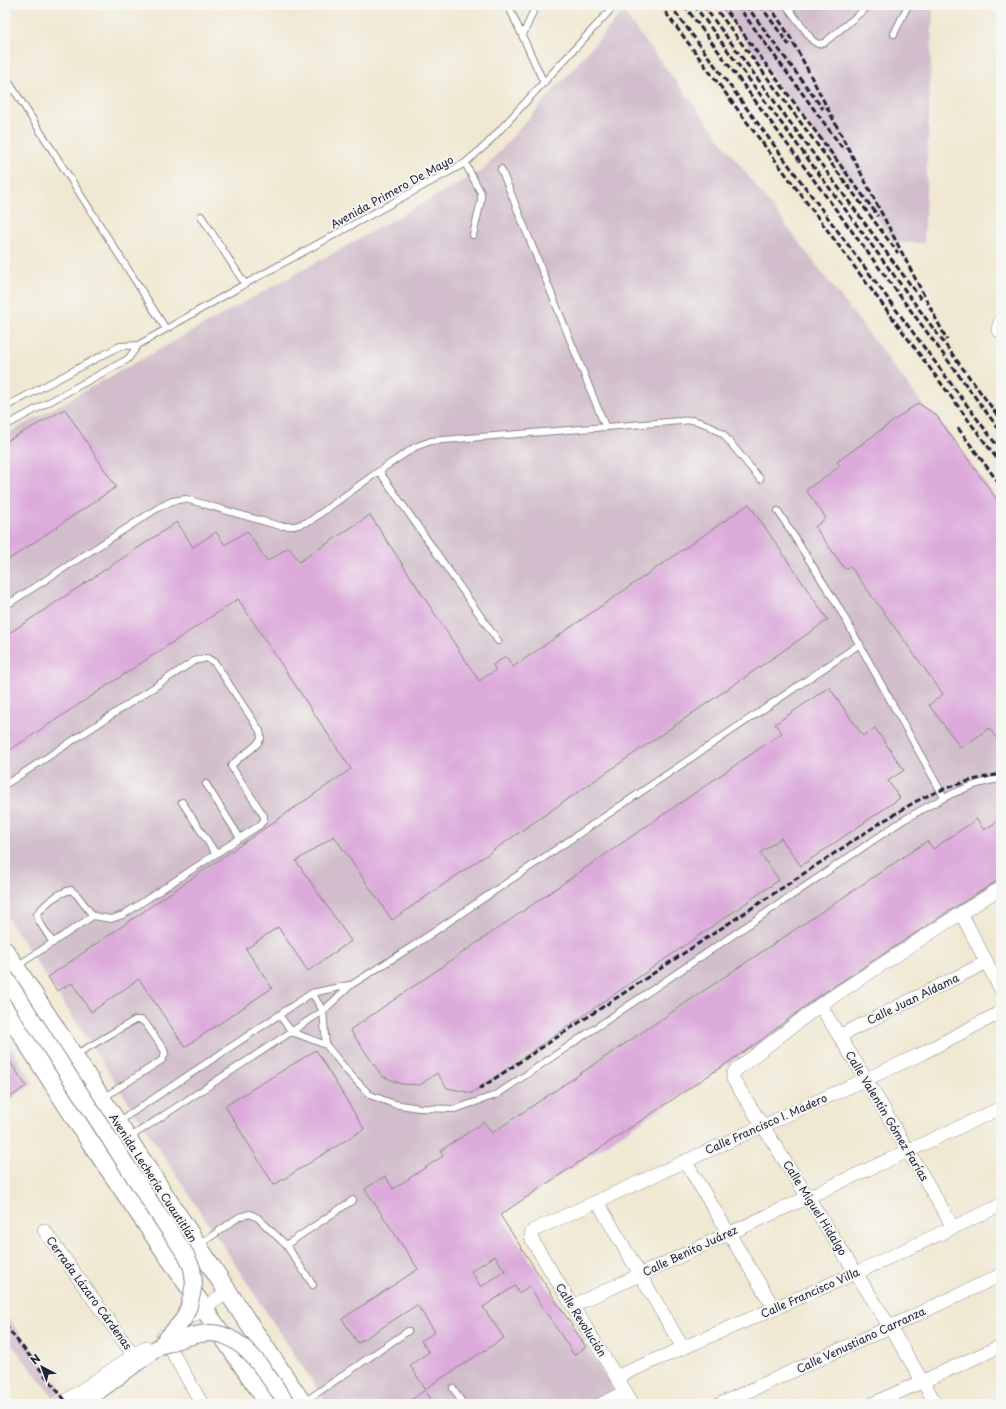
<svg xmlns="http://www.w3.org/2000/svg" width="1006" height="1409" font-family="'Playpen Sans',sans-serif">
<rect width="100%" height="100%" fill="#f6f6f2"/>
<filter id="ink" filterUnits="userSpaceOnUse"><feTurbulence type="fractalNoise" baseFrequency=".025" numOctaves="2"/><feDisplacementMap in="SourceGraphic" scale="8" xChannelSelector="R" yChannelSelector="G"/><feConvolveMatrix kernelMatrix="1 2 1 2 8 2 1 2 1" color-interpolation-filters="sRGB"/></filter>
<filter id="wash" filterUnits="userSpaceOnUse"><feTurbulence type="fractalNoise" baseFrequency=".012" numOctaves="4" result="noise"/><feDisplacementMap in="SourceGraphic" scale="16" xChannelSelector="R" yChannelSelector="G"/><feGaussianBlur stdDeviation="0.9" result="paint"/><feColorMatrix in="noise" values="0 0 0 0 0 0 0 0 0 0 0 0 0 0 0 0 0 1.4 0 .05"/><feComposite in="paint" operator="in"/></filter>
<g filter="url(#wash)">
<rect width="100%" height="100%" fill="#f0e8d2"/>
<path fill="#d1bdcb" d="M719,5H933L924,243H895Z
M623,12L1001,507V883L501,1215L614,1390L586,1404H328L292,1351L5,914V435L483,170Z
M5,1039L33,1084L5,1102Z
M5,1314L63,1391L53,1397L5,1336Z"/>
<g id="blocks">
<path fill="#dcaada" fill-rule="evenodd" d="M918,403L936,415L1001,505V745L989,728L961,748L929,705L943,694L850,566L845,569L815,527L826,518L806,490L840,466L837,462Z
M65,409L116,487L5,562V442Z
M749,504L828,620L392,920L334,836L296,861L351,941L308,971L278,927L246,949L272,988L185,1047L139,979L91,1012L72,983L57,991L48,977L351,769L238,599L10,750L5,742V636L177,522L193,547L216,532L225,545L247,531L267,561L289,547L299,562L370,515L479,681L496,670L493,665L506,656L513,667Z
M829,687L863,736L875,728L904,770L888,781L900,798L801,866L781,838L760,853L779,880L472,1093L447,1088L437,1073L420,1085L401,1084L382,1076L350,1030L782,733L775,724Z
M977,819L984,830L1001,819V880L997,881L957,906L816,998L760,1041L500,1215L586,1347L574,1355L529,1286L519,1293L515,1286L483,1307L504,1338L425,1389L410,1365L429,1352L421,1341L435,1332L417,1305L358,1343L342,1319L418,1269L365,1189L385,1176L393,1189L443,1156L440,1151L484,1122L492,1133L927,841L933,849ZM495,1256L505,1271L481,1287L471,1271Z
M316,1050L364,1129L274,1185L225,1106Z
M5,1054L26,1086L5,1101Z
M425,1390L434,1404H405Z"/>
</g>
</g>
<g filter="url(#ink)">
<use href="#blocks" fill-opacity="0" stroke="#898586" stroke-width="1"/>
<g fill="none" stroke-linecap="round" stroke-linejoin="round">
<g stroke="#898586" stroke-width="8">
<path id="service" d="M508,5L544,83
M786,5L813,41L818,44L824,43L870,5
M894,34L908,5
M523,35L536,5
M5,76L166,329
M465,163L481,193V201L473,235
M501,169L605,426
M201,216L245,284
M5,407L120,346L138,345
M5,426L128,359L138,345L245,284L465,163L487,144L615,5
M379,471L498,641
M778,511L838,606L944,797
M5,606L158,508L172,501L186,499L280,526H295L310,521L379,471L415,447L431,441L693,420L708,425L723,434L760,479
M5,785L194,661L207,658L215,663L260,731C260,732 261,736 261,737C260,746 238,757 231,766L264,816V820L260,825L240,838
M182,802L216,854
M53,943L39,921L37,914C46,903 58,893 71,890L77,895L93,916
M17,966L93,916L111,919L123,915L240,838L206,784
M312,993L323,1011L326,1045
M279,1015L292,1032L326,1045L348,1072L370,1095L394,1104L419,1108L455,1109L496,1095L902,821C932,804 966,783 1001,779
M75,1055L135,1020H141L146,1024L164,1050L165,1054L162,1060L103,1098
M118,1122L312,993L349,985
M129,1138L323,1011L351,985L413,946L860,644
M199,1245L239,1217L250,1214L258,1218L286,1245L313,1285
M286,1245L353,1200
M453,1388L463,1404
M304,1402L408,1331"/>
</g>
<g stroke="#898586" stroke-width="14">
<path id="minor" d="M998,330L1001,319
M961,913L1001,990
M820,1005L866,1079L953,1227
M839,1036L987,962
M685,1161L774,1308
M597,1201L683,1348
M44,1230L134,1356
M572,1306L1001,1108
M180,1324L228,1292
M163,1336L202,1404
M616,1377L856,1273L1001,1205
M61,1404L146,1347
M601,1404L626,1392
M633,1404L532,1240L531,1234L534,1230L919,1055L1001,1012
M720,1404L890,1327L1001,1275
M872,1404L1001,1346
M936,1404L890,1327L733,1079V1074L736,1070L820,1005L961,913L1001,888"/>
</g>
<g stroke="#898586" stroke-width="18">
<path id="tertiary" d="M81,1404L160,1346"/>
</g>
<g stroke="#898586" stroke-width="20">
<path id="secondary" d="M5,951L245,1318L303,1404
M5,1008L87,1137L269,1404"/>
</g>
<use href="#service" stroke="#fff" stroke-width="6"/>
<use href="#minor" stroke="#fff" stroke-width="13"/>
<use href="#tertiary" stroke="#fff" stroke-width="16"/>
<use href="#secondary" stroke="#fff" stroke-width="18"/>
<path stroke="#22223b" stroke-width="3" stroke-dasharray="6 3" stroke-linecap="butt" d="M660,5L1001,464
M670,5L1001,451
M684,5L1001,432
M694,5L1001,420
M703,5L921,299
M713,5L898,253
M722,5L878,216
M737,5L844,150
M746,5L823,109
M760,5L789,45
M769,5L787,32L800,55L947,340
M958,428L1001,486
M479,1089L883,821C894,815 904,808 915,802C941,788 972,779 1001,774
M5,1325L68,1404"/>
<g stroke="#898586" stroke-width="18" stroke-linecap="butt">
<path id="tertiary-bridge" d="M5,977L155,1209L186,1255L192,1268L194,1283L192,1294L188,1309L183,1320L160,1346
M160,1346C177,1341 194,1333 211,1333C245,1334 270,1379 287,1404"/>
</g>
<use href="#tertiary-bridge" stroke="#fff" stroke-width="16"/>
</g>
</g>
<g text-anchor="middle" stroke-width="4" stroke-linejoin="round" paint-order="stroke">
<g font-size="11" fill="#22223b" stroke="#f6f6f2">
<text transform="translate(392 192) rotate(-29)" y="4">Avenida Primero De Mayo</text>
<text transform="translate(913 999) rotate(-26)" y="4">Calle Juan Aldama</text>
<text transform="translate(887 1116) rotate(59)" y="4">Calle Valentín Gómez Farías</text>
<text transform="translate(766 1124) rotate(-24)" y="4">Calle Francisco I. Madero</text>
<text transform="translate(153 1178) rotate(57)" y="4">Avenida Lecheria Cuautitlán</text>
<text transform="translate(815 1208) rotate(58)" y="4">Calle Miguel Hidalgo</text>
<text transform="translate(690 1251) rotate(-25)" y="4">Calle Benito Juárez</text>
<text transform="translate(89 1293) rotate(54)" y="4">Cerrada Lázaro Cárdenas</text>
<text transform="translate(810 1293) rotate(-24)" y="4">Calle Francisco Villa</text>
<text transform="translate(581 1320) rotate(58)" y="4">Calle Revolución</text>
<text transform="translate(861 1340) rotate(-25)" y="4">Calle Venustiano Carranza</text>
</g>
</g>
<rect width="1006" height="1409" fill="none" stroke="#f6f6f2" stroke-width="20"/>
<g transform="translate(42 1367) rotate(319)" stroke="#f6f6f2" stroke-width="3" paint-order="stroke">
<path d="M0-3L7 15L0 10L-7 15Z" fill="#22223b"/>
<text y="-6" font-size="11" font-weight="bold" text-anchor="middle" fill="#22223b">N</text>
</g>
</svg>
